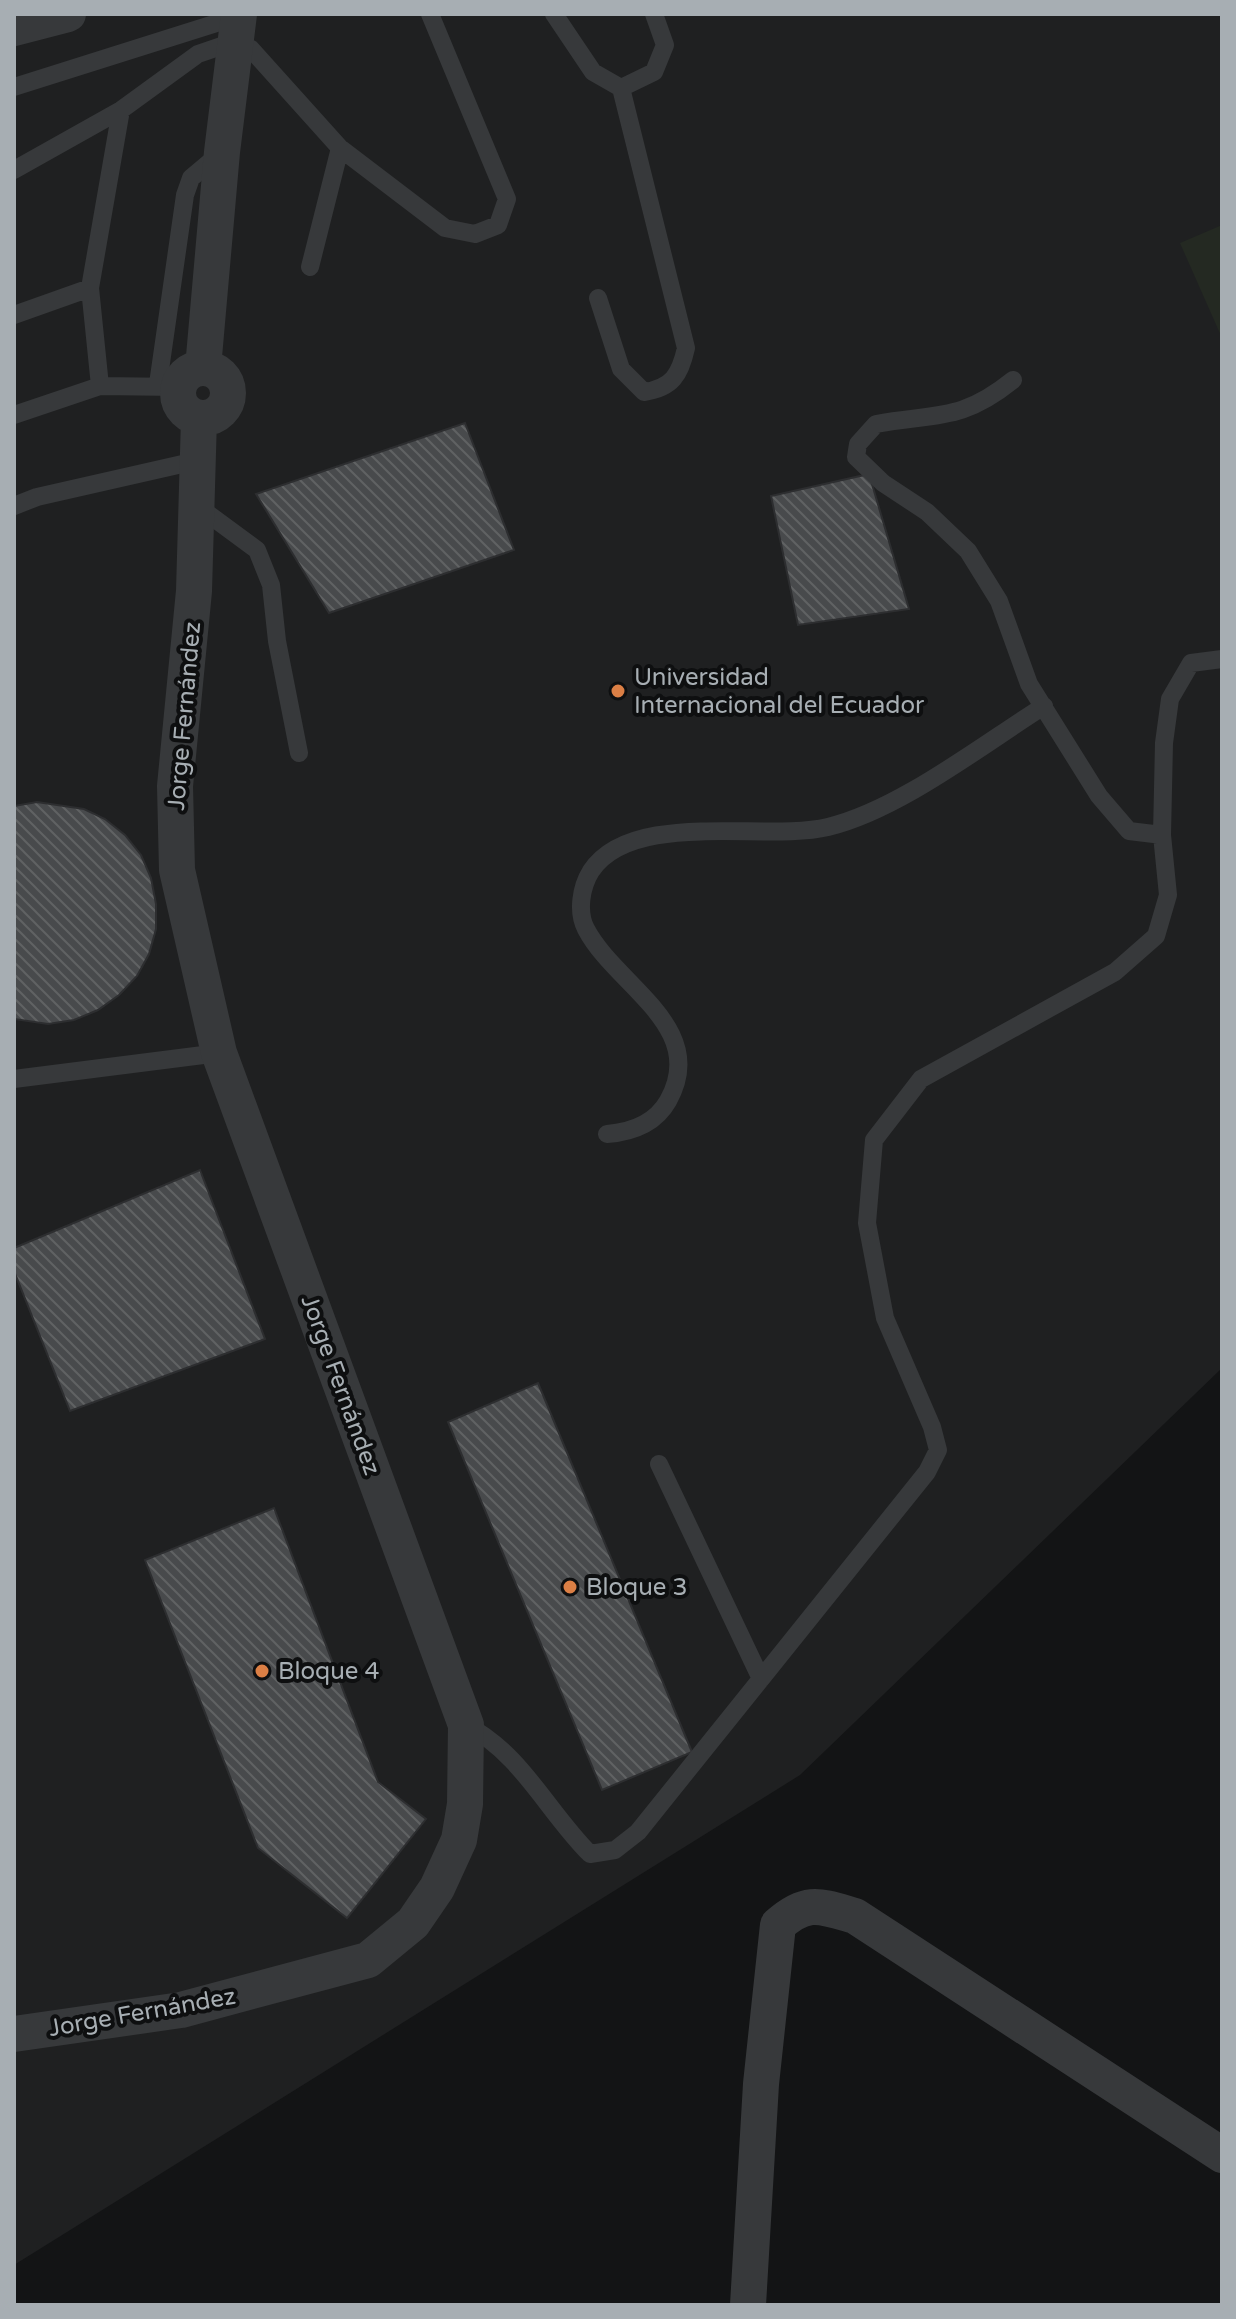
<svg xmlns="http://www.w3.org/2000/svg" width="1236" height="2319" font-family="'Varela Round',sans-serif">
<defs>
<pattern id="building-back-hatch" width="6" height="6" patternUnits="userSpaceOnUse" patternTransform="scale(2)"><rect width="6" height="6" fill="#484a4c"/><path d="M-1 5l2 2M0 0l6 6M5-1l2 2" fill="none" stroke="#606263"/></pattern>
</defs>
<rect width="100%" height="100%" fill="#131415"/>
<path fill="#1f2021" d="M14,14H1222V1368L800,1775L14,2265Z"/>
<path fill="#242922" d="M1222,225V338L1180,243Z"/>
<path fill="url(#building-back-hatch)" stroke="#2d2e30" stroke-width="2" d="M465,423L514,550L329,613L256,494Z
M869,474L909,609L798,625L771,496Z
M37,802L84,809L105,819L125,835L141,855L151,878L156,904V929L149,954L137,976L119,995L98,1010L74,1020L48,1024L14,1019V806Z
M200,1170L265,1339L70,1411L14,1271V1248Z
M538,1383L692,1752L602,1790L448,1422Z
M274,1508L378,1782L426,1819L347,1918L258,1848L145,1560Z"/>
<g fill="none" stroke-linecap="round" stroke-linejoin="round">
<path stroke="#37393b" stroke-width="18" d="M554,14L593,72L621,88L654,72L665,45L654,14
M14,87L239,16
M121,110L90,288L100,386L179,387
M14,170L121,110L198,54L236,41L251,49L340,148L445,228L475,234L498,225L507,199L430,14
M310,267L340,148
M598,298L621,369L644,392C672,388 680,375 686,348L621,88
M14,315L90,288
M1013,380C961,422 936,413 876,424L858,444L856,457L883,483L927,512L968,551L999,601L1029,684L1099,796L1129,831L1162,835
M158,384L185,195L191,178L222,152
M14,415L100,386
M196,505L257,550L271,585L277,641L299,753
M14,506L37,497L200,460
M14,1079L219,1053
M607,1134C632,1132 655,1124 668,1101C710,1027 615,985 586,929C577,912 581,887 591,871C632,809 765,842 828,827C899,810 982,745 1044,706
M659,1464L761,1679
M466,1725C521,1753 547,1811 590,1854L615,1850L638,1832L927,1472L938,1450L932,1427L885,1318L867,1223L874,1140L921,1079L1115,972L1156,936L1168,895L1162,835L1164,743L1170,699L1191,663L1222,659"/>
<path stroke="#37393b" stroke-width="36" d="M14,28L68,14
M203,368L222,152L239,14
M178 393a25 25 0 1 1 50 0a25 25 0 1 1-50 0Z
M14,2034L181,2010L368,1960L413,1923L437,1888L459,1840L465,1804L466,1725L219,1053L177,870L175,786L194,591L199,418
M748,2305L761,2084L778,1925C807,1899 820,1906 855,1916L1222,2155"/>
</g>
<g fill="#db7f45" stroke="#0e0f10" stroke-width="3">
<circle cx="618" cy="691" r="8"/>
<circle cx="570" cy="1587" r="8"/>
<circle cx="262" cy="1671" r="8"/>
</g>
<g text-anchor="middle" stroke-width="8" stroke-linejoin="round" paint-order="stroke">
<g font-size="24" fill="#a7aeb3" stroke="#0e0f10" text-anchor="start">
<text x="634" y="685">Universidad<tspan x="634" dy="28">Internacional del Ecuador</tspan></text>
<text x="586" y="1595">Bloque 3</text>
<text x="278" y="1679">Bloque 4</text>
</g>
<g font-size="24" fill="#a7aeb3" stroke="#0e0f10">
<text transform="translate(184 716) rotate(-85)" y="8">Jorge Fernández</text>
<text transform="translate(341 1385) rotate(70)" y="8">Jorge Fernández</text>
<text transform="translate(142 2012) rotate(-10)" y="8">Jorge Fernández</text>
</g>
</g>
<rect width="1236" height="2319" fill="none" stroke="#a7aeb3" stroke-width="32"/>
</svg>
